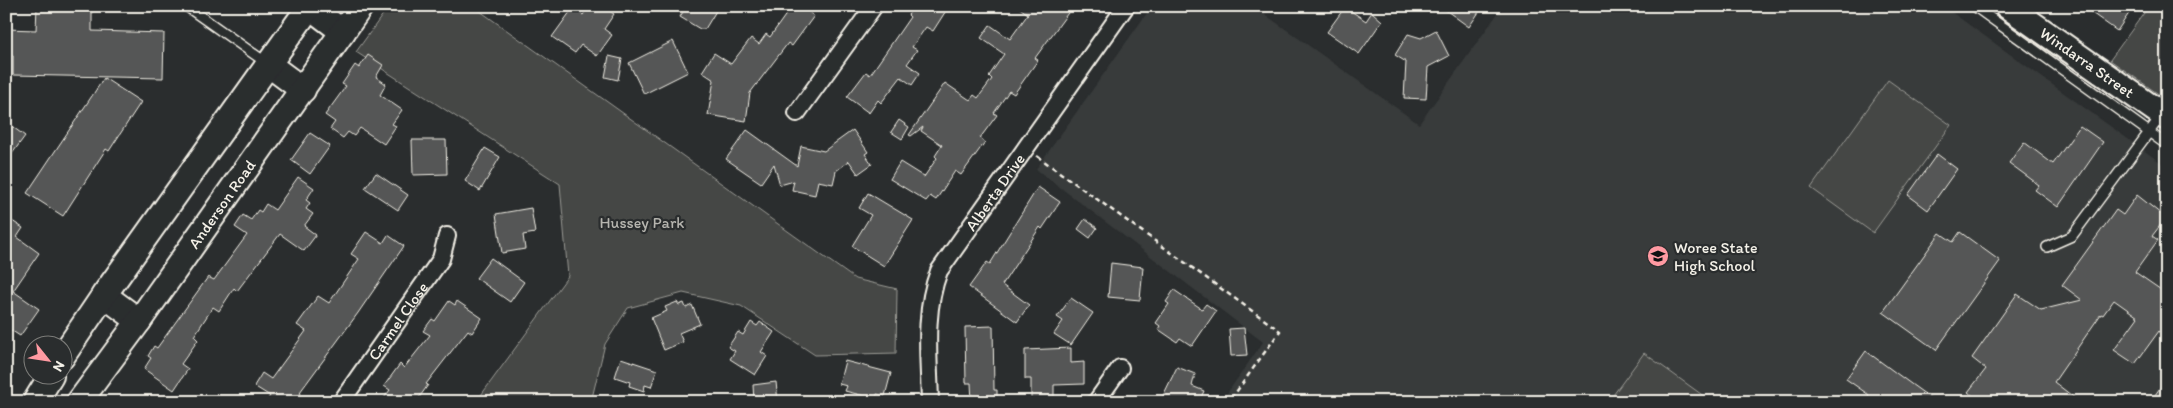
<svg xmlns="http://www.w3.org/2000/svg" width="2173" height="408" font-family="Itim,sans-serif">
<rect width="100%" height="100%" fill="#2a2d2e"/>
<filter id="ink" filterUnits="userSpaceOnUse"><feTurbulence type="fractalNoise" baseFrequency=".02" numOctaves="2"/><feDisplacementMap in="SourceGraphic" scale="10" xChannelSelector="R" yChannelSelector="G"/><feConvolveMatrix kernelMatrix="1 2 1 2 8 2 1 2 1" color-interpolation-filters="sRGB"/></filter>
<g filter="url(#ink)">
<path fill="#373a3a" d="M1152,6H1253L1419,124L1503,6H1943L2167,167V402H1221L1263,342L1036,169Z"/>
<path fill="#444645" stroke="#9c9c96" d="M389,6H473L855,279L897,289L896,353L815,355L741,306L683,293L628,308L605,344L591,402H476L568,276L560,184L356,52Z
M2149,6H2167V100L2110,60Z
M1888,80L1951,125L1873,233L1811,188Z
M1644,353L1712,402H1608Z"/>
<path fill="#555756" stroke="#f4f1e8" d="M37,6H92V31L164,33L163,78L13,75V56L6,55V29L36,30Z
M589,6H603L614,14L604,29L612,35L597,56L581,45L575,53L552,37L573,8L583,15Z
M686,6H719L705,29H700L680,17Z
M792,6H801L814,16L792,46L788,43L750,93L746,121L708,115L714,80L702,72L714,53L731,64L751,38L759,44L766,34L770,37Z
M914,6H949L933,31L926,27L912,47L917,50L907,64L920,73L912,85L901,77L881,103L878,100L869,113L847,97L866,72L870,75L910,17L908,15Z
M1017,6H1073L1035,58L1038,60L1014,94L1009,91L994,113L997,115L980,138L985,142L961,175L955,171L936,200L930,196L926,201L890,179L900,162L924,177L937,158L935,156L942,145L921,131L923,127L911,136L909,135L945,83L970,100L974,95L978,98L992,79L989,76L1004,54L981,38L990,25L1010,39L1028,14Z
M1440,6H1483L1469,27Z
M2082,6H2134L2117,31Z
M1345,7L1366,21L1372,12L1382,21L1359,54L1327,32Z
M1436,30L1449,56L1428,67L1426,99L1404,98L1406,62L1395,55L1408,34L1421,38Z
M673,41L688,72L644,94L629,63Z
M368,55L383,65L376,77L386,84L380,95L402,110L392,124L396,126L384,144L360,128L354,136L348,132L343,138L330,129L335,122L325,115L346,86L342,84L355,65L359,68Z
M609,56L622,59L618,80L605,77Z
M104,78L141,102L109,151L106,149L63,216L27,193Z
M899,120L909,127L902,139L891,132Z
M6,122L25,136L6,162Z
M2080,126L2103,142L2058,207L2035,190L2039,185L2009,163L2024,142L2053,164Z
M747,130L797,166L801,146L824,151L853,130L868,152L865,154L872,164L858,174L849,161L836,171L833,184L818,181L815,195L792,190L794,181L780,185L774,164L761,183L726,159Z
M310,133L330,146L310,174L291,160Z
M412,140H446L447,174L413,175Z
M485,148L500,157L480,191L465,181Z
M1937,154L1957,169L1928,210L1908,195Z
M376,173L408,195L398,210L365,188Z
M298,177L314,188L306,200L310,203L306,209L313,214L304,226L316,235L304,251L280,234L237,291L234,288L219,311L213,307L194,336L198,340L181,364L188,369L174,390L144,369L151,358L148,356L154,346L157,348L208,277L214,280L247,235L235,227L243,215L251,220L258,210L261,212L266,204L275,210Z
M1038,187L1060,202L1042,229L1040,227L1002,285L1029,305L1017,322L969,287L987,262L990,264Z
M868,193L913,220L884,266L852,246L871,215L859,208Z
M2137,195L2166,218L2152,236L2158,240L2135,272L2167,294V336L2159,331L2135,364L2114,350L2138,317L2114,300L2103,315L2101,314L2054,382L2080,402H1981L1968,392L1986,369L1972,358L2017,294L2041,310L2082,300L2062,285L2116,210L2123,215Z
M531,208L535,233L523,235L525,249L502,253L496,214Z
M6,217L23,228L17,237L39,253L13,291L39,309L20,336L6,327Z
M1085,219L1097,228L1090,238L1078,229Z
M366,232L383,243L388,235L404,246L358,313L300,392L301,393L296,402H266L270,396L254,386L262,373L271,379L306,331L297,325L318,296L329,303L359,259L351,254Z
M1960,232L2000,261L1936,350L1883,312L1940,233L1953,242Z
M491,258L524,282L510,302L476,278Z
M1111,263L1143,267L1140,300L1108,297Z
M1174,290L1202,309L1206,304L1216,311L1192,346L1180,338L1177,342L1158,329L1160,326L1156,323L1169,304L1166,302Z
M1071,298L1093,313L1071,345L1054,334L1063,321L1057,317Z
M449,301L455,305L457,301L482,318L472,333L468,330L426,384L428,385L416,402H381L390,390L384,386L400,364L404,368L430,335L423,331L432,319L435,321Z
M677,302L679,305L684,303L686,308L692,305L700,324L679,333L683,342L664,350L651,318L667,311L665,307Z
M751,322L757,326L760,322L774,332L761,352L767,356L755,375L730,359L735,351L728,347L738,332L743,335Z
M993,326L994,390H997V402H972L971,383H966L965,327Z
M1244,328L1247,355L1231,356L1229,329Z
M1071,348V363L1084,362V384L1054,385V402H1031V379H1025V350Z
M1866,351L1911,384L1936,402H1865L1869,395L1846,379Z
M621,358L657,370L651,387L645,385L644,391L629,386L630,382L615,377Z
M845,361L891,373L885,396L877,394L876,399L845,391L847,386L839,384Z
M1177,367L1195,374L1192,386L1204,391L1199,402H1160Z
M2167,378V402H2150Z
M776,382L778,402H754L753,385Z"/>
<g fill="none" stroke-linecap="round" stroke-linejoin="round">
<g stroke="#f4f1e8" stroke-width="12">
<path id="lane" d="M186,6L268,64
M1974,6L2167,145
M2047,247L2072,236L2161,116"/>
</g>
<g stroke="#f4f1e8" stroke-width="20">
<g id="street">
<path d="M797,113L874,6"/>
<path id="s1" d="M341,402L441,259L447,236"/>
<path id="s2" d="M930,402C929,358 923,313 939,271L1126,6"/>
<path d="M1096,402L1120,368"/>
</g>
</g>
<g stroke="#f4f1e8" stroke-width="28">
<g id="secondary">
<path id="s3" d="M2007,6L2167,118"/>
<path d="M310,7L343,32"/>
<path d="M268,64L303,90"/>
<path d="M104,295L139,321"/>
<path d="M62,357L104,295L310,6"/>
<path d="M35,402L51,376"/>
<path id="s4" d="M79,402L139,321L361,6"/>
</g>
</g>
<path stroke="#f4f1e8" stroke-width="2.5" stroke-dasharray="5 4" stroke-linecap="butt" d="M1037,156L1280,331L1229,402"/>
<use href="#lane" stroke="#2a2d2e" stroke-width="9"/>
<use href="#street" stroke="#2a2d2e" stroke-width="16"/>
<use href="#secondary" stroke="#2a2d2e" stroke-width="24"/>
</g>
</g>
<defs>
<g id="school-disc" transform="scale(1.125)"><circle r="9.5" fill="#ff9aa2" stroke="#2a2d2e"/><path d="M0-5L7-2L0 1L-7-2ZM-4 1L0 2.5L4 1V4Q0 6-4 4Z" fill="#111"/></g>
</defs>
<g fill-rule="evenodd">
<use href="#school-disc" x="1658" y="256"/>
</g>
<g text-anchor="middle" stroke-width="4.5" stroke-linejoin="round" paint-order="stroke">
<g font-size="16" fill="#f4f1e8" stroke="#2a2d2e">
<text dy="6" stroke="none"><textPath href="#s3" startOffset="98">Windarra Street</textPath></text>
<text dy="6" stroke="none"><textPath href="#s2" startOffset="229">Alberta Drive</textPath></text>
<text dy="6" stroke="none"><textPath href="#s4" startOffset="244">Anderson Road</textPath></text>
<text dy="6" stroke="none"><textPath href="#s1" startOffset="99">Carmel Close</textPath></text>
</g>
<g font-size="16" fill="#b6b5af" stroke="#2a2d2e">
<text x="642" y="228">Hussey Park</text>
</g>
<g font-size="16" fill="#f4f1e8" stroke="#2a2d2e" text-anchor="start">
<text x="1674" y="253">Woree State<tspan x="1674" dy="18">High School</tspan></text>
</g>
</g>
<rect width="2173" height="408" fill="none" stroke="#2a2d2e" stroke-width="25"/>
<rect x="12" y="12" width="2148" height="383" fill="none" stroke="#f4f1e8" stroke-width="2" filter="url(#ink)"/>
<g transform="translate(48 360) rotate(120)"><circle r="24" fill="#2a2d2e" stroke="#7b7b78"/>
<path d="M0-4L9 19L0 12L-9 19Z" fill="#ff9aa2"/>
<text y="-8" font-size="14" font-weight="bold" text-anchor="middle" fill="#f4f1e8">N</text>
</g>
</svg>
